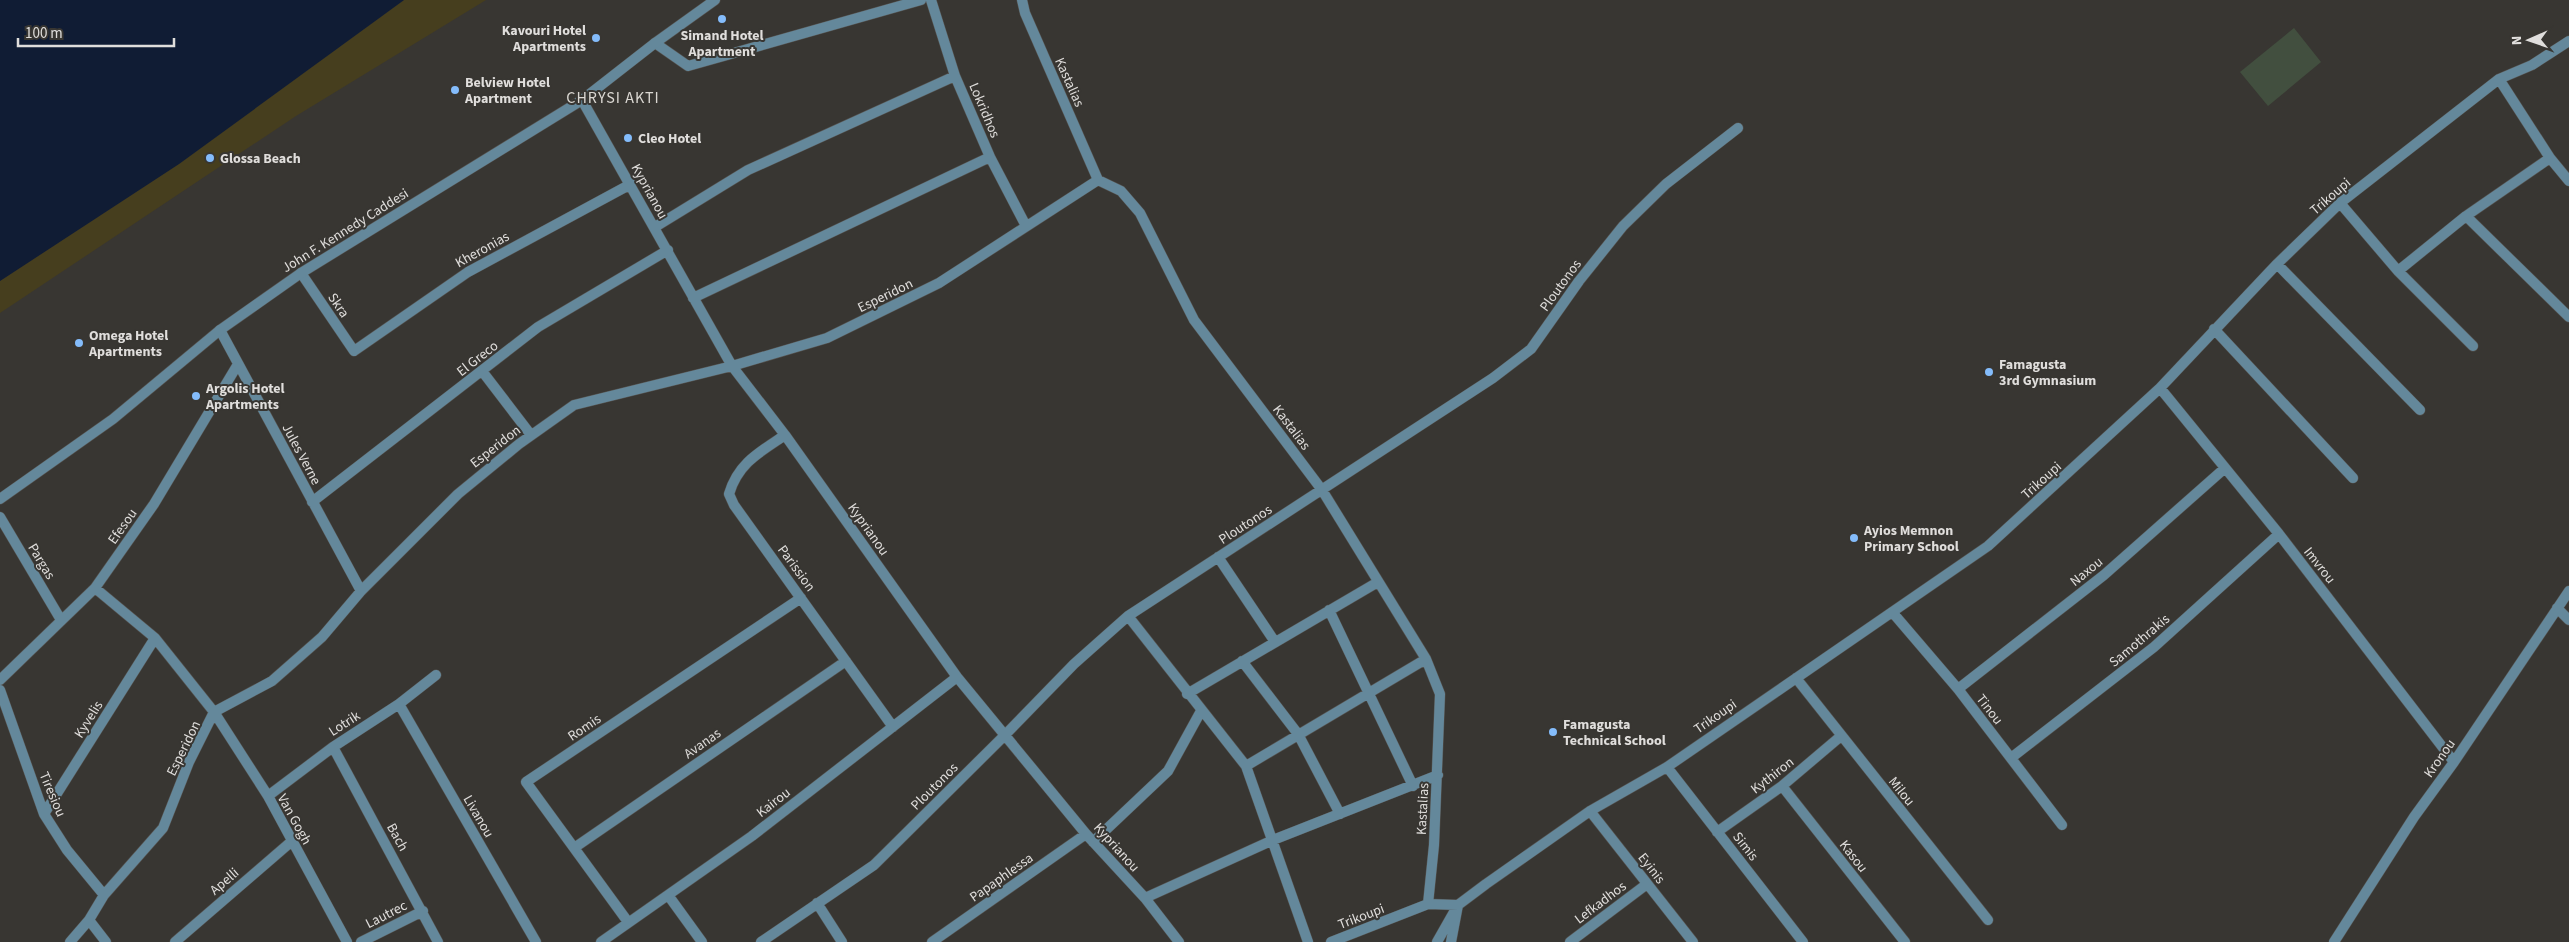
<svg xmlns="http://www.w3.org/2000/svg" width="2569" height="942" font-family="'Source Sans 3',sans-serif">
<rect width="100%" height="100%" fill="#383632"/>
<path fill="#424f3f" d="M2294,28L2321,62L2268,106L2240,72Z"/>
<path fill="#463e1e" d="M404,0H486L296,116L0,313V281L179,164Z"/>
<path fill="#101c34" d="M0,0H404L179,164L0,281Z"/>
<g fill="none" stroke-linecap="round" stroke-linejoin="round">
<g stroke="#565451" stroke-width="11">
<path id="minor" d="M931,0L955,76L990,157L1026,226
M1022,0L1025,13L1098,180L1121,191L1140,213L1194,320L1322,490L1426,659L1440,694L1434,845L1428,904
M655,43L688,66L921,0
M2499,79L2550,158L2569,181
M582,100L732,366L785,435L957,677L1086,834L1145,898L1179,942
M2340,203L2398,271L2473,346
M2466,216L2569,317
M655,227L748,170L955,76
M2277,264L2420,410
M2398,271L2466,216L2550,158
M301,273L354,351L468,272L631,184
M693,298L990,157
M2214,329L2353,478
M220,330L361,591
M482,371L531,435
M2160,388L2279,534L2454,762
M785,435C760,452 738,463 729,494L734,505L893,727
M312,502L538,327L668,250
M0,517L61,620
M1218,557L1275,642
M95,588L155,638L214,712L268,796L347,942
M2557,608L2569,620
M1329,610L1413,786
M1893,613L1958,689L2062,825
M1128,616L1246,766L1308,942
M1242,661L1298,734L1340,814
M1796,678L1988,920
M0,680L95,588L154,504L238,364
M1958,689L2104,575L2225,468
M0,690L44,814L67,850L104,895
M1187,694L1378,582
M399,704L536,942
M333,747L438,942
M2011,758L2154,647L2279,534
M1246,766L1426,659
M1667,767L1803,942
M1782,786L1905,942
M268,796L333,747L399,704L436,675
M1590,811L1693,942
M44,814L155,638
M1717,832L1782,786L1841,736
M1093,842L1168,771L1201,711
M574,848L846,661
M668,895L702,942
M1145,898L1273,840L1438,775
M817,903L842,942
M89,920L106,942
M628,922L526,782L801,598
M70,942L89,920L104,895L163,828L189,762L214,712L272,681L322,637L361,591L458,494L519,444L574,405L732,366L827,338L939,283L1098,180
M175,942L292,841
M361,942L423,911
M601,942L752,836L957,677
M761,942L874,865L1004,736L1074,664L1128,616L1493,378L1531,349L1579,281L1623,226L1666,184L1738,128
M932,942L1086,834
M1331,942L1428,904L1458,905L1451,942
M1437,942L1458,905L1486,884L1590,811L1667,767L1988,546L2160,388L2277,264L2340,203L2499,79L2532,65L2569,41
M1570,942L1647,884
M2334,942L2414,817L2454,762L2569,591"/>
</g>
<g stroke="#565451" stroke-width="11">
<path id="tertiary" d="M0,499L113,419L220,330L301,273L582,100L655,43L715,0"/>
</g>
<use href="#minor" stroke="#64889b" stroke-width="10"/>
<use href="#tertiary" stroke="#64889b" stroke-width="10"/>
</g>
<g fill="#84bcfb" stroke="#383632" stroke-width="2">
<circle cx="722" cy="19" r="5"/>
<circle cx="596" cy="38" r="5"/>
<circle cx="455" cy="90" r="5"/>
<circle cx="628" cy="138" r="5"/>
<circle cx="210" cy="158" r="5"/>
<circle cx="79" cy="343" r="5"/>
<circle cx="1989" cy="372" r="5"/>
<circle cx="196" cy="396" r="5"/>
<circle cx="1854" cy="538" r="5"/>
<circle cx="1553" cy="732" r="5"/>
</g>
<g text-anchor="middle" stroke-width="4" stroke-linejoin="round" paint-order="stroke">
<g font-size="14" font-weight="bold" fill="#e0dedc" stroke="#383632" text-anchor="start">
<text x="586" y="35" text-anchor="end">Kavouri Hotel<tspan x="586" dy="16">Apartments</tspan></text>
<text x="722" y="40" text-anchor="middle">Simand Hotel<tspan x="722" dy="16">Apartment</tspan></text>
<text x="465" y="87">Belview Hotel<tspan x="465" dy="16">Apartment</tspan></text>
<text x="638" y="143">Cleo Hotel</text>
<text x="220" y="163">Glossa Beach</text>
<text x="89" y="340">Omega Hotel<tspan x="89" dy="16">Apartments</tspan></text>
<text x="1999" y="369">Famagusta<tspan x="1999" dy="16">3rd Gymnasium</tspan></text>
<text x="206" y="393">Argolis Hotel<tspan x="206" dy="16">Apartments</tspan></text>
<text x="1864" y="535">Ayios Memnon<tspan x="1864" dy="16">Primary School</tspan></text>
<text x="1563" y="729">Famagusta<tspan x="1563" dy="16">Technical School</tspan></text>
</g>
<g font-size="14" fill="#e0dedc" stroke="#383632">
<text transform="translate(1070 82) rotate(66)" y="5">Kastalias</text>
<text transform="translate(985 110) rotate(67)" y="5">Lokridhos</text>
<text transform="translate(650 191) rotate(61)" y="5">Kyprianou</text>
<text transform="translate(2330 196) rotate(-41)" y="5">Trikoupi</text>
<text transform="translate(345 230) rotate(-32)" y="5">John F. Kennedy Caddesi</text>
<text transform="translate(482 249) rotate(-29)" y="5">Kheronias</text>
<text transform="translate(1560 285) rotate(-54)" y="5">Ploutonos</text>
<text transform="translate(885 295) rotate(-26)" y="5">Esperidon</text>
<text transform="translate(339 305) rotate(56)" y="5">Skra</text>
<text transform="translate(477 358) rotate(-38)" y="5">El Greco</text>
<text transform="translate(1292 427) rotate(53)" y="5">Kastalias</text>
<text transform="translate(495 446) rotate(-38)" y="5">Esperidon</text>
<text transform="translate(302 454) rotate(62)" y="5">Jules Verne</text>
<text transform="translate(2041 480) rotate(-42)" y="5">Trikoupi</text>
<text transform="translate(1245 524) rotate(-33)" y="5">Ploutonos</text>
<text transform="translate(122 526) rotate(-55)" y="5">Efesou</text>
<text transform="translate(869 529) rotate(55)" y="5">Kyprianou</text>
<text transform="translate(42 561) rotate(59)" y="5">Pargas</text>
<text transform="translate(2320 565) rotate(52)" y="5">Imvrou</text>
<text transform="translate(797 568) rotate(54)" y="5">Parission</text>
<text transform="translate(2086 571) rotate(-39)" y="5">Naxou</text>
<text transform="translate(2139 640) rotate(-40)" y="5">Samothrakis</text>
<text transform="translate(1990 709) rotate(52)" y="5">Tinou</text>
<text transform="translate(1715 716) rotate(-35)" y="5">Trikoupi</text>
<text transform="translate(88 719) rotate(-58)" y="5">Kyvelis</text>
<text transform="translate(344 723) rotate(-33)" y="5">Lotrik</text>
<text transform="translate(584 727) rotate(-34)" y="5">Romis</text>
<text transform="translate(702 743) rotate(-35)" y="5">Avanas</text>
<text transform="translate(183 748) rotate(-64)" y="5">Esperidon</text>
<text transform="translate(2439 758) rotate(-55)" y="5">Kronou</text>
<text transform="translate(1772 775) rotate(-38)" y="5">Kythiron</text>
<text transform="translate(934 786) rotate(-45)" y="5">Ploutonos</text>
<text transform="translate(1902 791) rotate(51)" y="5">Milou</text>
<text transform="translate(53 794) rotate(67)" y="5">Tiresiou</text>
<text transform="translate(773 802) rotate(-38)" y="5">Kairou</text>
<text transform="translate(1422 809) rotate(-87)" y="5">Kastalias</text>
<text transform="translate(479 816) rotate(60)" y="5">Livanou</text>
<text transform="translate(295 819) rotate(61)" y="5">Van Gogh</text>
<text transform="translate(398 837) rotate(61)" y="5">Bach</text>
<text transform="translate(1746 846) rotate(52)" y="5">Simis</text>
<text transform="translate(1117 847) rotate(48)" y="5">Kyprianou</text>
<text transform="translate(1854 856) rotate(52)" y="5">Kasou</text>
<text transform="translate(1652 868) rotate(52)" y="5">Eyinis</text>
<text transform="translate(1001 877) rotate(-35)" y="5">Papaphlessa</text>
<text transform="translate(224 881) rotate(-41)" y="5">Apelli</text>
<text transform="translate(1600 902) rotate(-37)" y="5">Lefkadhos</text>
<text transform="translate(386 914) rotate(-27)" y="5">Lautrec</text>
<text transform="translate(1361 916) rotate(-21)" y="5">Trikoupi</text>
</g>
<g font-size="16" letter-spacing="1" fill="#dbd8d3" stroke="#383632">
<text x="613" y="103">CHRYSI AKTI</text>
</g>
</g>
<g transform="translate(2529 40) rotate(268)" stroke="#383632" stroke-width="4" paint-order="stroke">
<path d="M0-4L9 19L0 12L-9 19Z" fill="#e0dedc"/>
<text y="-8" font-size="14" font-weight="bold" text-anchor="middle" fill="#e0dedc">N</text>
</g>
<path d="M18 38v8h156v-8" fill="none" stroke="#e0dedc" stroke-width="2.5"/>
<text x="25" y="38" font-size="15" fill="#e0dedc" stroke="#383632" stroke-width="4" paint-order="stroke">100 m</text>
</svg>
